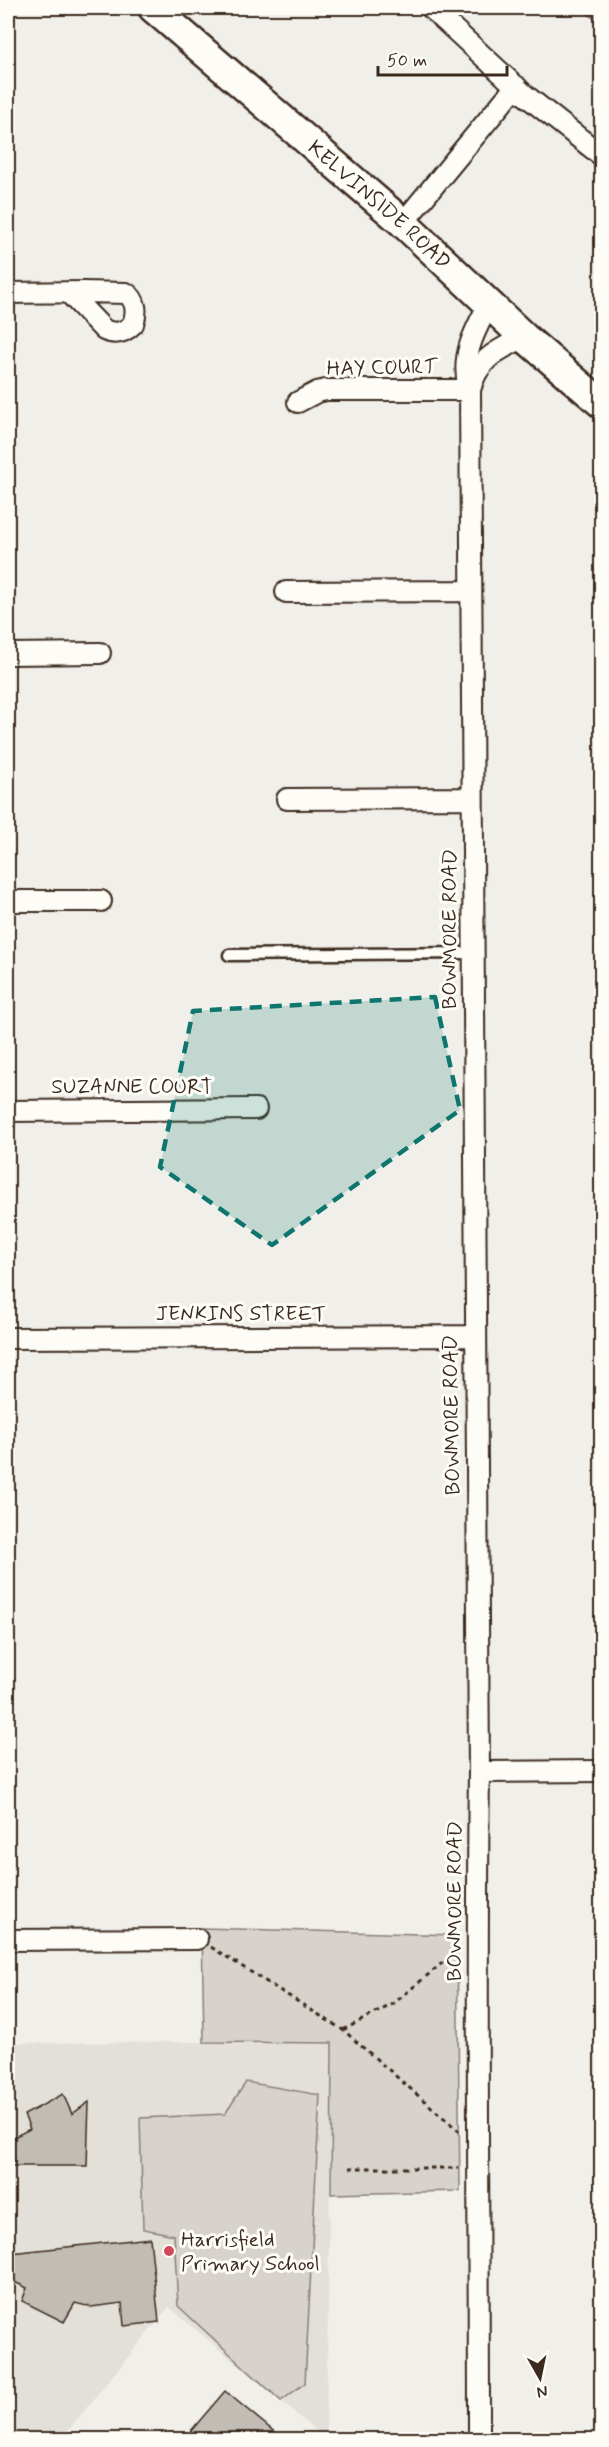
<svg xmlns="http://www.w3.org/2000/svg" width="609" height="2447" font-family="Mynerve,sans-serif">
<rect width="100%" height="100%" fill="#f1efea"/>
<filter id="ink" filterUnits="userSpaceOnUse"><feTurbulence type="fractalNoise" baseFrequency=".0167" numOctaves="2"/><feDisplacementMap in="SourceGraphic" scale="12" xChannelSelector="R" yChannelSelector="G"/><feConvolveMatrix kernelMatrix="1 2 1 2 8 2 1 2 1" color-interpolation-filters="sRGB"/></filter>
<g filter="url(#ink)">
<path fill="#e3e0da" d="M204,2042L332,2043L326,2439L169,2307L61,2439H8V2043Z"/>
<path fill="#d7d2cc" stroke="#897e75" stroke-width="1.5" d="M202,1928L457,1935L460,2191L331,2194L332,2043L204,2042Z
M246,2082L320,2095L305,2383L281,2401L178,2306L174,2235L143,2229L140,2118L225,2114Z"/>
<path fill="#aea69f" stroke="#80746b" stroke-width="1.5" d="M581,8H601V25L599,23Z"/>
<path fill="#c1bcb4" stroke="#3b2a1e" stroke-width="1.5" d="M63,2094L72,2114L89,2102L87,2166H8V2140L30,2129L24,2115Z
M150,2238L159,2322L124,2326L122,2303L91,2307L75,2303L64,2322L22,2301L27,2288L8,2279V2265L11,2253Z
M225,2391L283,2439H184Z"/>
<g fill="none" stroke-linecap="round" stroke-linejoin="round">
<g stroke="#3b2a1e" stroke-width="15">
<path id="lane" d="M229,955L473,953"/>
</g>
<g stroke="#3b2a1e" stroke-width="24">
<path id="street" d="M431,8L525,95L602,156
M403,223L516,86
M8,293L84,292L126,293C137,300 137,313 133,324C124,333 115,335 104,330L69,293
M469,387C460,357 475,330 489,304
M298,402L317,392L326,390H470
M286,592L471,591
M8,654L100,653
M287,799L472,798
M8,901H101
M8,1111L256,1109
M8,1338L474,1336
M479,1772L602,1771
M8,1940L197,1939
M479,2440C479,2217 476,1995 479,1772L470,390C478,358 497,351 524,337"/>
</g>
<g stroke="#3b2a1e" stroke-width="33">
<g id="secondary">
<path id="s1" d="M153,8L403,223L524,337L602,404"/>
</g>
</g>
<path stroke="#3b2a1e" stroke-width="3" stroke-dasharray="4.5 4.5" stroke-linecap="butt" d="M211,1947L343,2030L460,2132
M343,2030L393,2004L459,1949
M349,2168H459"/>
<use href="#lane" stroke="#fdfcf7" stroke-width="10"/>
<use href="#street" stroke="#fdfcf7" stroke-width="20"/>
<use href="#secondary" stroke="#fdfcf7" stroke-width="28"/>
</g>
</g>
<path fill="#0f766e" fill-opacity="0.2" stroke="#0f766e" stroke-width="4.5" stroke-dasharray="12 8" stroke-linejoin="round" d="M435,997L460,1110L272,1245L160,1167L193,1011Z"/>
<circle fill="#d1495b" stroke="#fdfcf7" stroke-width="2" cx="169" cy="2251" r="6"/>
<g text-anchor="middle" stroke-width="6" stroke-linejoin="round" paint-order="stroke">
<g font-size="21" fill="#3b2a1e" stroke="#fdfcf7">
<text dy="7" stroke="none"><textPath href="#s1" startOffset="300">KELVINSIDE ROAD</textPath></text>
<text transform="translate(382 367) rotate(-1)" y="7">HAY COURT</text>
<text transform="translate(449 929) rotate(-90)" y="7">BOWMORE ROAD</text>
<text x="132" y="1093">SUZANNE COURT</text>
<text x="241" y="1320">JENKINS STREET</text>
<text transform="translate(451 1415) rotate(-91)" y="7">BOWMORE ROAD</text>
<text transform="translate(454 1901) rotate(-90)" y="7">BOWMORE ROAD</text>
</g>
<g font-size="21" fill="#3b2a1e" stroke="#fdfcf7" text-anchor="start">
<text x="181" y="2246">Harrisfield<tspan x="181" dy="24">Primary School</tspan></text>
</g>
</g>
<rect width="609" height="2447" fill="none" stroke="#fdfcf7" stroke-width="30"/>
<rect x="15" y="15" width="579" height="2417" fill="none" stroke="#3b2a1e" stroke-width="2" filter="url(#ink)"/>
<g transform="translate(540 2378) rotate(171)" stroke="#fdfcf7" stroke-width="4.5" paint-order="stroke">
<path d="M0-4.5L10 22L0 15L-10 22Z" fill="#3b2a1e"/>
<text y="-9" font-size="16" font-weight="bold" text-anchor="middle" fill="#3b2a1e">N</text>
</g>
<path d="M378 66v9h129v-9" fill="none" stroke="#3b2a1e" stroke-width="3"/>
<text x="387" y="66" font-size="18" fill="#3b2a1e" stroke="#fdfcf7" stroke-width="4.5" paint-order="stroke">50 m</text>
</svg>
